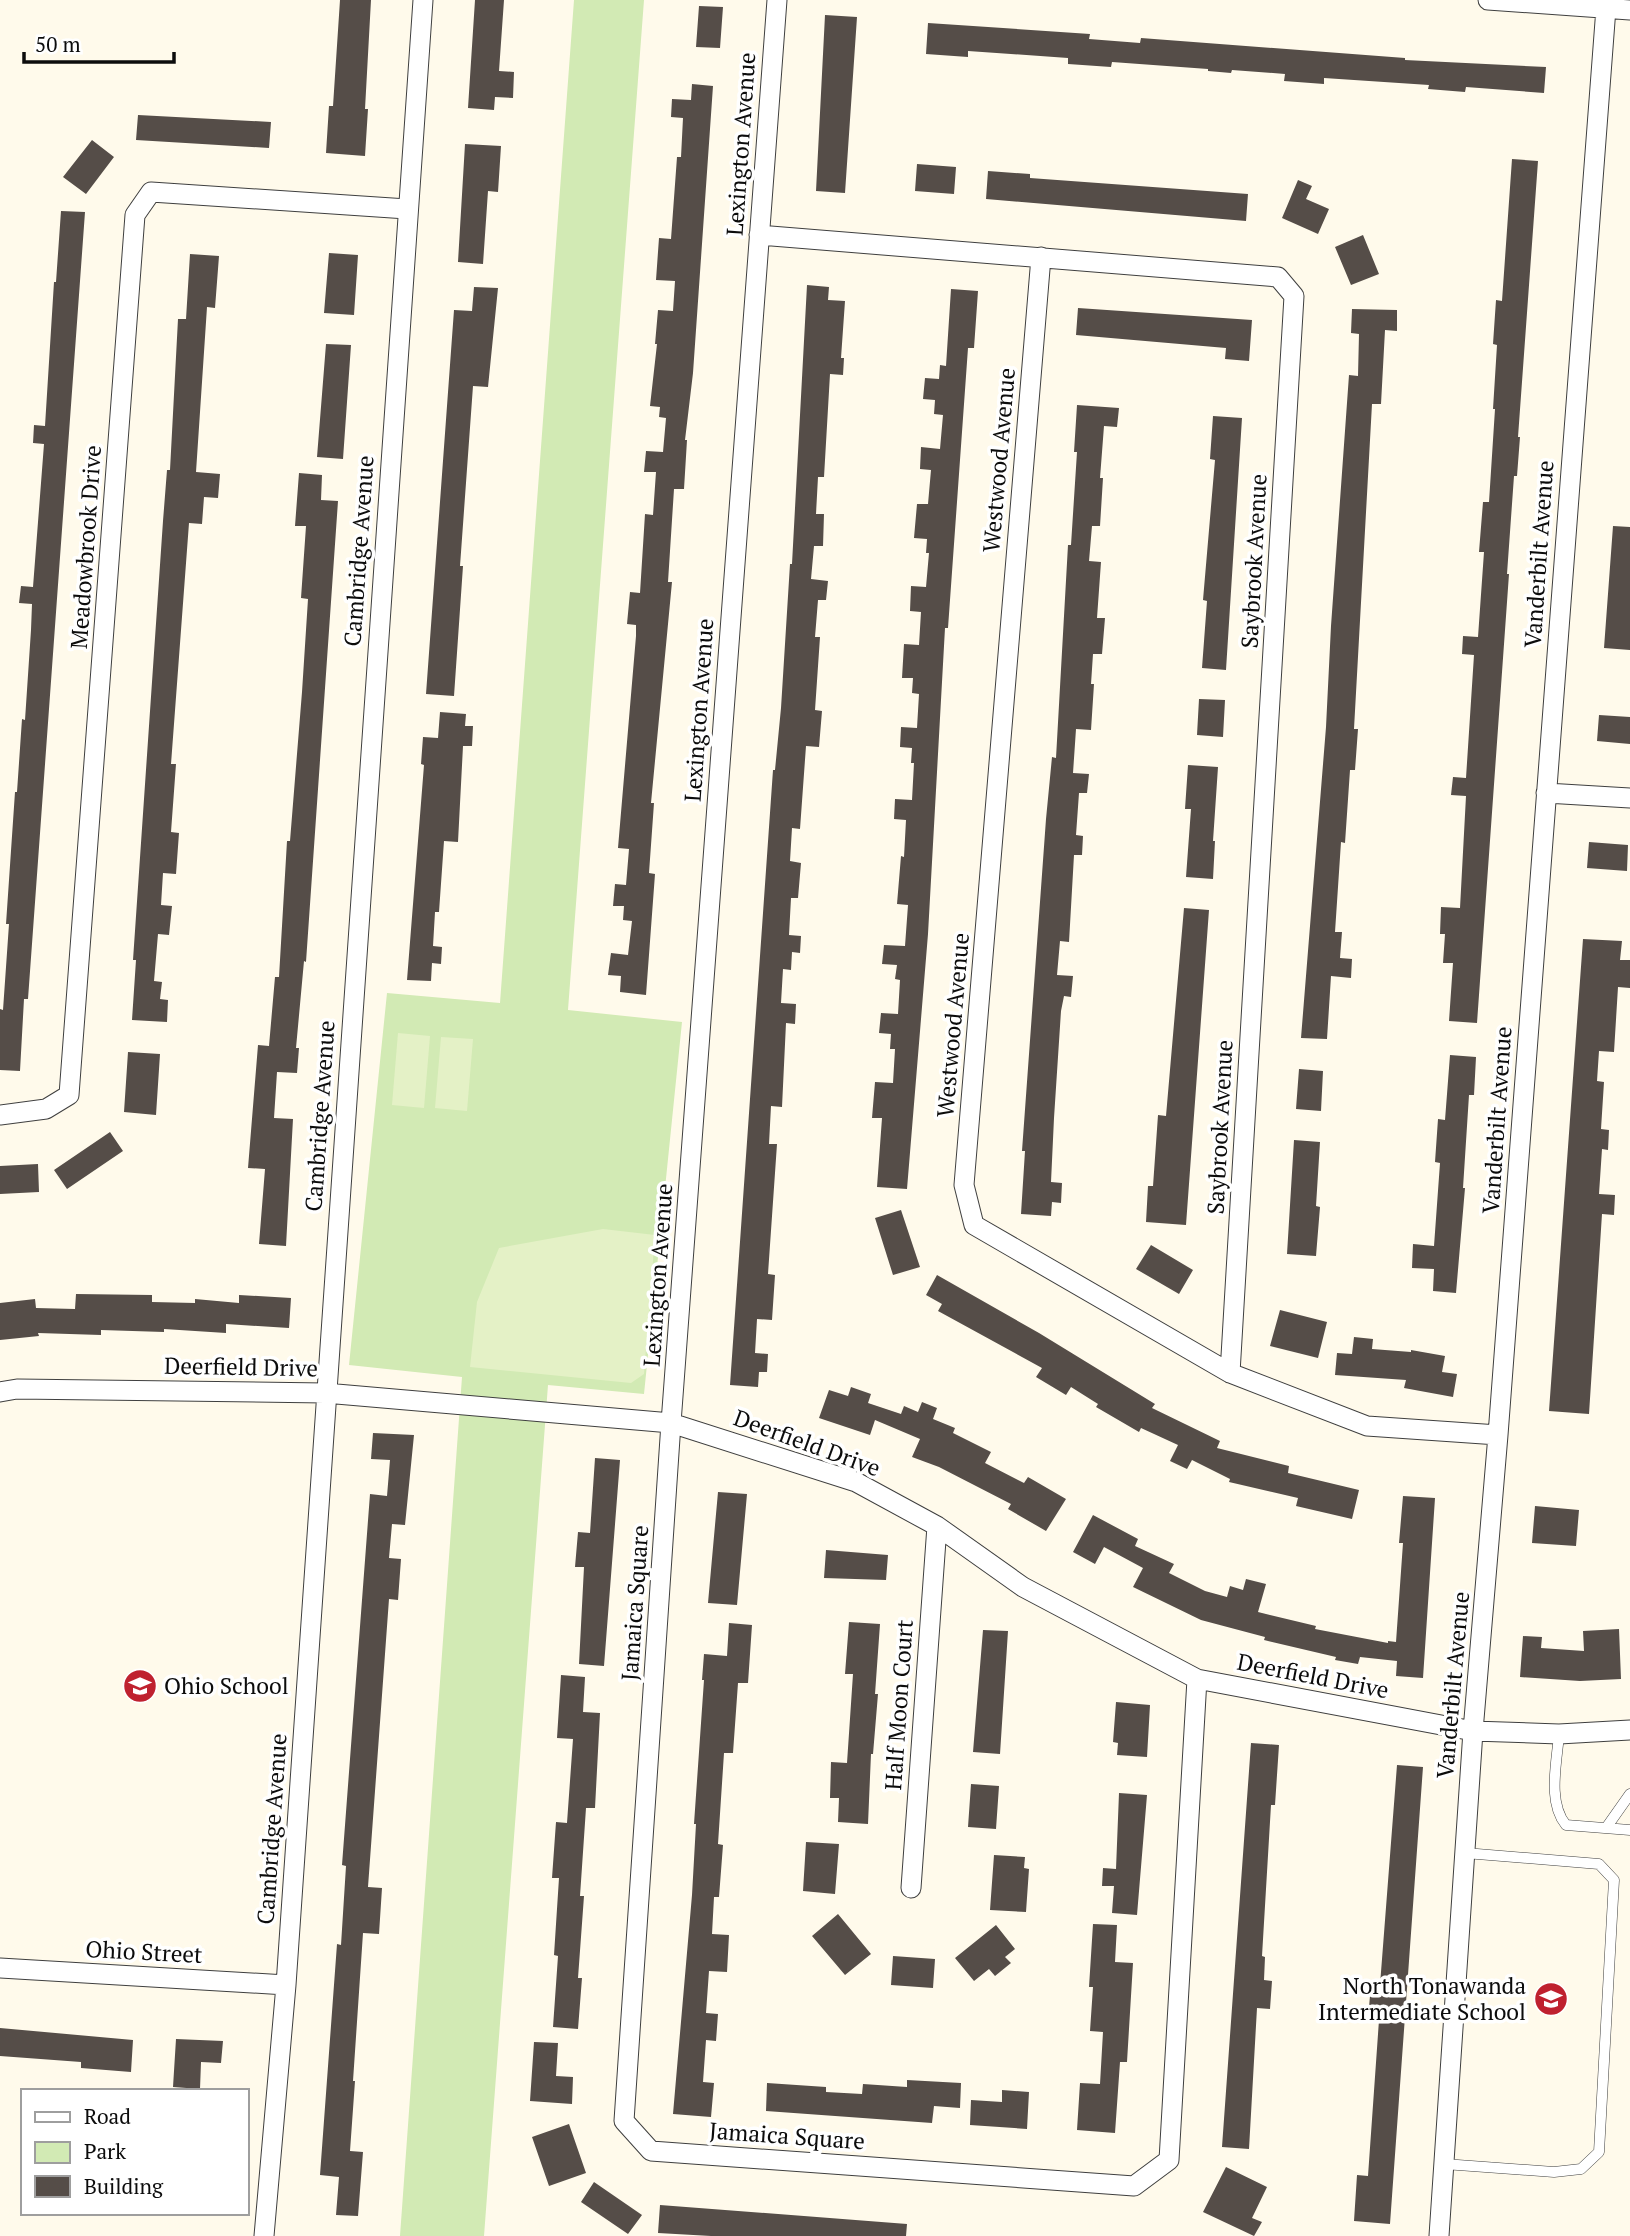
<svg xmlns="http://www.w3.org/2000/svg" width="1630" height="2236" font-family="'PT Serif',serif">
<rect width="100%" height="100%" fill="#fffaeb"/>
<path fill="#d2eab4" d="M574,0H644L568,1010L682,1022L644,1394L548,1385L484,2236H400L462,1377L349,1365L387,993L500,1003Z"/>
<path fill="#e4f1c6" d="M398,1033L430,1036L424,1108L392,1105Z
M441,1037L473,1039L467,1111L435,1108Z
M603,1229L655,1235L644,1374L631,1383L470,1367L477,1302L499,1248Z"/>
<path fill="#554d48" d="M340,0H371L365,109H368L365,156L326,153L329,106H333Z
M475,0H504L499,71L514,72L513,98L495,97L494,110L468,108Z
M699,6L723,7L720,48L696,47Z
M825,15L857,17L845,193L816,191Z
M928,23L1090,34L1089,39L1140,43L1141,38L1405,58V60L1546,67L1544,93L1466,87L1465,92L1428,89L1429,85L1324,78V84L1284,81L1285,74L1232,70L1231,73L1208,71V69L1112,62L1111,67L1068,64V58L968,51V57L926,54Z
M692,84L713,86L693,373L685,440H687L684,489H674L668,582H672L651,803H654L649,873L655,874L646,995L620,992L621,976L608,975L611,953L628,955L632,921L623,920L624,906H613L615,884L626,885L629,849L618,848L636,636V625L627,624L630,592L640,593L645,514L653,515L656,472H644L646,451L663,452L666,418L659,417L660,407L650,406L657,344H655L658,310L673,311L675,281L656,280L659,238L671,239L677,157H681L683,118L671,117L672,99L691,100Z
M138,115L271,122L269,148L136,140Z
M92,140L114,157L86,194L63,177Z
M465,144L501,146L498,192L488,191L483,264L458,262Z
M1512,159L1538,161L1518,437H1520L1517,476H1514L1507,574H1509L1477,1023L1449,1021L1453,963H1443L1445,934H1440L1441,907L1460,908L1466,796L1451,795L1453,777L1466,778L1474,655L1462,654L1463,636L1478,637L1484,552H1479L1483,502H1489L1495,409H1493L1497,345L1493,344L1496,300L1502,301Z
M917,164L956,167L954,194L915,191Z
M988,171L1030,174V178L1248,194L1246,221L986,199Z
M1298,180L1312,186L1306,199L1329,209L1318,234L1282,218Z
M61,211L85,212L28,999H24L20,1071L0,1070V1009L3,1010L9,924H6L15,792H17L22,719L25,720L31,630L32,604L19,603L21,586L33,587L44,444L33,443L34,425L45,426L54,282H56Z
M1363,235L1379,274L1351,285L1335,247Z
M329,253L358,255L354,315L324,313Z
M190,254L219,256L215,308L207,307L196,472L220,474L218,498L204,497L202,524L189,523L171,764H176L171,832L179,833L176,874L163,873L161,905L172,906L169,935L158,934L154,981L162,982L160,999L168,1000L167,1022L132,1020L136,960H133L163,521L167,470H170L178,319H186Z
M807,285L829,287L828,300L845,301L841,358H844L843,375L830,374L824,477H818L816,514H824L823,546H814L811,579L828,581L826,600H818L815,637H820L815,710L822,711L819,747L806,746L800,829L792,828L790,861L801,863L798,898H791L789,935L801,936L800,953L792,952L791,970L783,969L781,1003L796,1004L795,1024L786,1023L782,1107L771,1106L769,1144H777L768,1274L775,1275L772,1320L757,1319L755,1353L768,1354L767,1372H759L758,1387L730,1385L773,770H775L781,708L790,564H792Z
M474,287L498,288L488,387L473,386L460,566H463L454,696L426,694L454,310L472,311Z
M951,289L978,291L974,348H968L948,628H945L928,934L907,1189L877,1187L882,1118H872L875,1082L893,1083L895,1049H890L891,1034L879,1033L881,1013L898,1014L900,980L895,979L897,965L882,964L884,945L905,946L908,905L897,904L901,856L904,857L906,820L894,819L895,799L912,800L914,763H911L912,748L900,747L901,727L917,728L919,694L912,693L913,678H902L904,644L919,645L921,612L910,611L911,586L926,587L929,553H926L927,539L914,538L917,504H928L931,470L920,469L921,447L940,449L943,415L934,414L935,400L923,399L925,378L939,379L940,365L946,366Z
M1078,308L1252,320L1249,361L1225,359L1226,348L1076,335Z
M1352,309L1397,310V331L1385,330L1381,404H1372L1354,729H1358L1355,770H1350L1345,843L1341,842L1335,932H1342L1340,958L1352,959L1351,978L1331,976L1327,1039L1301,1038L1326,727L1331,626L1349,375L1358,376L1359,334L1351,333Z
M326,344L351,345L343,459L317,457Z
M1077,405L1119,408L1117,427L1104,426L1100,478H1103L1100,526H1092L1089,561L1101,562L1097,618H1105L1102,654H1093L1091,684H1094L1091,730L1076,729L1073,773L1089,774L1087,793H1079L1076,835L1083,836L1082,855H1074L1069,942L1060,941L1057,975L1073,976L1071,997L1064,996L1061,1011L1054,1118L1051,1182L1062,1183L1061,1203L1052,1202L1051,1216L1021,1214L1025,1151H1022L1046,819L1052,757L1056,758L1068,545H1071L1077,452H1074Z
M1213,416L1242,418L1226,670L1202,668L1207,601L1203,600L1215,460L1210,459Z
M299,473L322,475L321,500L338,501L306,962L304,961L296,1048H299L297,1073L277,1072L274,1118L293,1119L286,1246L259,1244L265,1169L248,1168L258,1045L269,1046L275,977H279L287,841H290L302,692L308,599L301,598L306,526H295Z
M1613,526L1630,527V650L1604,648Z
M1199,699L1225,700L1223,737L1197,735Z
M440,712L466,714L465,726H473L472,746H463L458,842L444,841L439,912H435L433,946L442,947L441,964L432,963L431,981L407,980L424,765L421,764L423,737L438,738Z
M1599,715L1630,717V744L1597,741Z
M1188,765L1218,767L1213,841H1215L1213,879L1186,877L1191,809H1185Z
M1589,842L1628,845L1627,871L1587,868Z
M1184,908L1209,910L1186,1225L1146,1222L1148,1186H1153L1158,1115L1166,1116Z
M1583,939L1622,941L1620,960H1630V988L1618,987L1614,1052L1599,1051L1597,1081L1604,1082L1601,1129L1609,1130L1608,1150L1602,1149L1599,1194L1615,1195L1614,1215L1602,1214L1589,1414L1549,1411Z
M128,1052L160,1054L156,1115L124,1112Z
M1450,1055L1476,1057L1474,1095H1469L1463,1188H1465L1456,1293L1433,1291L1434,1269L1412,1268L1413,1244L1434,1246L1440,1163L1435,1162L1438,1119L1445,1120Z
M1299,1069L1323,1071L1321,1111L1296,1109Z
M110,1132L123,1151L67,1189L54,1170Z
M1294,1140L1320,1142L1316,1206L1320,1207L1316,1256L1287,1254Z
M38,1164L39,1192L0,1194V1166Z
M901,1210L920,1267L893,1275L875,1218Z
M1151,1245L1193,1270L1179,1294L1136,1269Z
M937,1275L1039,1333L1155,1404L1152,1408L1220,1441L1217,1448L1289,1466L1288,1473L1359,1490L1352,1519L1296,1506L1298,1498L1229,1482L1230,1479L1192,1460L1187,1469L1170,1461L1178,1445L1141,1428L1139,1432L1096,1407L1098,1404L1071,1387L1066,1395L1036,1377L1042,1368L938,1311L942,1304L926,1295Z
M76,1294L152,1295V1302L195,1303V1299L239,1303V1295L291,1298L289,1328L226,1324V1333L164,1329V1332L101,1330V1335L38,1333L39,1336L0,1340V1303L35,1299L36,1308L75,1309Z
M1280,1310L1327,1322L1318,1358L1270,1346Z
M1354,1337L1373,1339L1372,1349L1411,1352V1350L1445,1356L1442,1372L1457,1374L1453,1397L1404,1388L1406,1380L1335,1375L1337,1353L1352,1354Z
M851,1387L871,1394L868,1403L901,1414L904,1406L918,1412L922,1402L937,1408L933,1419L955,1428L953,1433L991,1452L985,1463L1024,1483L1028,1477L1066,1499L1046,1531L1008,1509L1011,1504L939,1467L912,1457L920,1439L875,1420L870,1435L819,1418L829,1390L848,1396Z
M373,1433L414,1435L405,1525L392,1524L389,1558L401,1559L398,1600L389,1599L368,1887L382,1888L379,1934L363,1933L353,2081H355L350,2151L363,2152L358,2216L336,2215L339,2177L320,2175L337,1944L341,1945L346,1866L342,1865L370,1494L387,1496L390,1460L371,1459Z
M595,1458L620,1460L604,1666L579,1664L584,1567H575L578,1532L590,1533Z
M718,1492L747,1494L737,1605L708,1603Z
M1403,1496L1435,1498L1423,1678L1396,1676L1397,1661L1360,1657L1358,1664L1335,1660L1336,1657L1264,1640L1265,1637L1201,1620L1133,1587L1143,1568L1104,1547L1095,1564L1073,1552L1093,1515L1138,1539L1135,1546L1174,1564L1169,1573L1205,1591L1227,1597L1230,1586L1243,1590L1246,1579L1266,1584L1258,1612L1316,1626L1315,1629L1388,1643V1641L1396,1642L1403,1543H1399Z
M1535,1506L1579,1510L1576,1546L1532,1543Z
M826,1550L888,1555L886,1580L824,1578Z
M849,1622L880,1624L875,1694H878L873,1754H871L868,1824L838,1822L839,1798H830L831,1762L847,1763L853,1674H845Z
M729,1623L752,1625L748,1683H738L733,1753H724L718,1844L723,1845L719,1897H714L712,1934L729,1935L727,1972L709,1971L706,2013L718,2014L716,2041L706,2040L703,2082L714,2083L711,2117L673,2114L692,1895L696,1824H694L704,1680H702L704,1654L727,1656Z
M1619,1629L1621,1679L1580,1681L1520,1677L1523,1636L1542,1637L1541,1648L1584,1651L1583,1631Z
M983,1630L1008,1631L1000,1754L973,1752Z
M561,1675L585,1677L583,1712L600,1713L595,1808H586L580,1896H584L578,1978H582L578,2029L553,2027L558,1956L554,1955L559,1878H552L556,1822L567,1823L573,1739L557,1738Z
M1116,1702L1150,1705L1147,1757L1117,1755L1118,1743L1113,1742Z
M1251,1743L1279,1745L1275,1805H1271L1262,1956L1265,1957L1264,1980L1272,1981L1270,2009L1257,2008L1249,2149L1222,2147Z
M1397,1765L1423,1767L1390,2224L1354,2221L1357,2175L1368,2176L1379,2020L1368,2019L1371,1984L1380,1985Z
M971,1784L999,1786L996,1829L968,1827Z
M1119,1793L1147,1795L1137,1915L1112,1913L1114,1886H1102L1103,1868L1116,1869Z
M806,1842L839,1844L835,1894L803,1891Z
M994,1855L1025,1857L1024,1868L1029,1869L1026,1912L990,1910Z
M838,1914L871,1954L845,1975L812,1936Z
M1093,1924L1117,1925L1115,1962L1133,1963L1127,2062H1120L1115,2133L1077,2130L1080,2083L1100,2084L1103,2032L1090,2031L1093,1987H1089Z
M996,1925L1015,1949L1005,1957L1011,1963L995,1976L989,1969L974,1981L955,1958Z
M893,1956L935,1959L933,1988L891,1985Z
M0,2028L133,2040L131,2072L81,2068V2062L0,2056Z
M176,2039L223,2041L221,2063L201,2062L200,2089L173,2087Z
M534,2042L558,2043L556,2076L573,2077L572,2104L530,2101Z
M907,2080L961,2083L960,2108L934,2106L932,2123L766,2111L767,2083L826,2087V2092L862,2094L863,2084L907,2087Z
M1002,2090L1029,2092L1027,2129L970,2125L971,2100L1002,2102Z
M569,2124L586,2173L549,2186L532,2137Z
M1226,2167L1267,2187L1252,2218L1262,2222L1254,2236L1203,2212Z
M594,2182L642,2215L628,2234L581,2202Z
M660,2205L907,2224L906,2236H711L658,2233Z"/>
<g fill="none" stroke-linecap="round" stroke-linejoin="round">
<g stroke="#3f3f3f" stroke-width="11">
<path id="service" d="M1559,1734C1557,1762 1547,1802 1566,1825L1630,1830
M1606,1828L1630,1794
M1444,2164L1554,2172L1581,2169L1599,2152L1614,1880L1599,1864L1465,1853"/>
</g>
<g stroke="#3f3f3f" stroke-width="21">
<path id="minor" d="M777,0L671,1423L624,2121L651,2151L1134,2186L1169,2160L1197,1679
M1488,0L1630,10
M759,235L1278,277L1294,296L1230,1373
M1041,257L964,1185L974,1225L1230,1373L1367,1426L1498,1435
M1546,793L1630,798
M0,1115L46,1109L69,1095L135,215L151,192L407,209
M0,1392L17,1389L325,1393L671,1423L856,1482L937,1526L1023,1587L1197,1679L1473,1731L1559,1734L1630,1730
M911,1888L937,1526
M0,1968L286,1985
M264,2236L286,1985L423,0
M1439,2236L1473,1731L1498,1435L1606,8"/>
</g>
<use href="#service" stroke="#fff" stroke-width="10"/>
<use href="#minor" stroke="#fff" stroke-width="19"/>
</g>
<defs>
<g id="school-disc" transform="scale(1.75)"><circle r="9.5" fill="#bf212f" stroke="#fff"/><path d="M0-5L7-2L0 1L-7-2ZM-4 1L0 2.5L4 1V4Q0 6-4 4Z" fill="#fff"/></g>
</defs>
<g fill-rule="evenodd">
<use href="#school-disc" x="140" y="1686"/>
<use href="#school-disc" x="1551" y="1999"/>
</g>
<g text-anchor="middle" stroke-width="7" stroke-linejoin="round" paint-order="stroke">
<g font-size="23" fill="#0c0c0c" stroke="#fff">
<text transform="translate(741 144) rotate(-86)" y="8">Lexington Avenue</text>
<text transform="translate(999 460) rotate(-85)" y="8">Westwood Avenue</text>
<text transform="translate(86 547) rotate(-86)" y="8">Meadowbrook Drive</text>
<text transform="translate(359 551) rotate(-86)" y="8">Cambridge Avenue</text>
<text transform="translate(1539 554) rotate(-86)" y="8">Vanderbilt Avenue</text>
<text transform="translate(1254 561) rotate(-87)" y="8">Saybrook Avenue</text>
<text transform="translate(699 710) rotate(-86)" y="8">Lexington Avenue</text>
<text transform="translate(953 1025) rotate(-85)" y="8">Westwood Avenue</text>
<text transform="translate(320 1116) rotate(-86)" y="8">Cambridge Avenue</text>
<text transform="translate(1497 1120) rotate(-86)" y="8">Vanderbilt Avenue</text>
<text transform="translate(1220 1127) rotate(-87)" y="8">Saybrook Avenue</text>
<text transform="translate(658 1275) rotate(-86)" y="8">Lexington Avenue</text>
<text transform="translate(241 1367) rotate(1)" y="8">Deerfield Drive</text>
<text transform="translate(807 1443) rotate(20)" y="8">Deerfield Drive</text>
<text transform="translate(635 1603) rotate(-86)" y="8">Jamaica Square</text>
<text transform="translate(1313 1676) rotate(11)" y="8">Deerfield Drive</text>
<text transform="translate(1453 1685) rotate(-85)" y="8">Vanderbilt Avenue</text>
<text transform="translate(899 1705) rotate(-86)" y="8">Half Moon Court</text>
<text transform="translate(272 1829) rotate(-86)" y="8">Cambridge Avenue</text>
<text transform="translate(144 1952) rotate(3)" y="8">Ohio Street</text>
<text transform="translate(787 2136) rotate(4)" y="8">Jamaica Square</text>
</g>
<g font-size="23" fill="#0c0c0c" stroke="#fff" text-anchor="start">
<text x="164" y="1694">Ohio School</text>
<text x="1526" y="1994" text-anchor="end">North Tonawanda<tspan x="1526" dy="26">Intermediate School</tspan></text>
</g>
</g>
<rect x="21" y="2089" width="228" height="126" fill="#ffffff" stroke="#9e9e9e" stroke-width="2"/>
<rect x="35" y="2112" width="35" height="10" fill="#ffffff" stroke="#9e9e9e" stroke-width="2"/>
<text x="84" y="2124" font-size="21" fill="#0c0c0c">Road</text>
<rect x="35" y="2142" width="35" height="21" fill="#d2eab4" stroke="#9e9e9e" stroke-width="2"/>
<text x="84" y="2159" font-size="21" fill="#0c0c0c">Park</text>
<rect x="35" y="2176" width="35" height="21" fill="#554d48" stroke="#9e9e9e" stroke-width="2"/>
<text x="84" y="2194" font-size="21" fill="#0c0c0c">Building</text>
<path d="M24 52v10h150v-10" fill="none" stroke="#0c0c0c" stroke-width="3.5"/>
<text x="35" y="52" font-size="21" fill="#0c0c0c" stroke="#ffffff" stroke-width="5" paint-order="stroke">50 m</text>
</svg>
